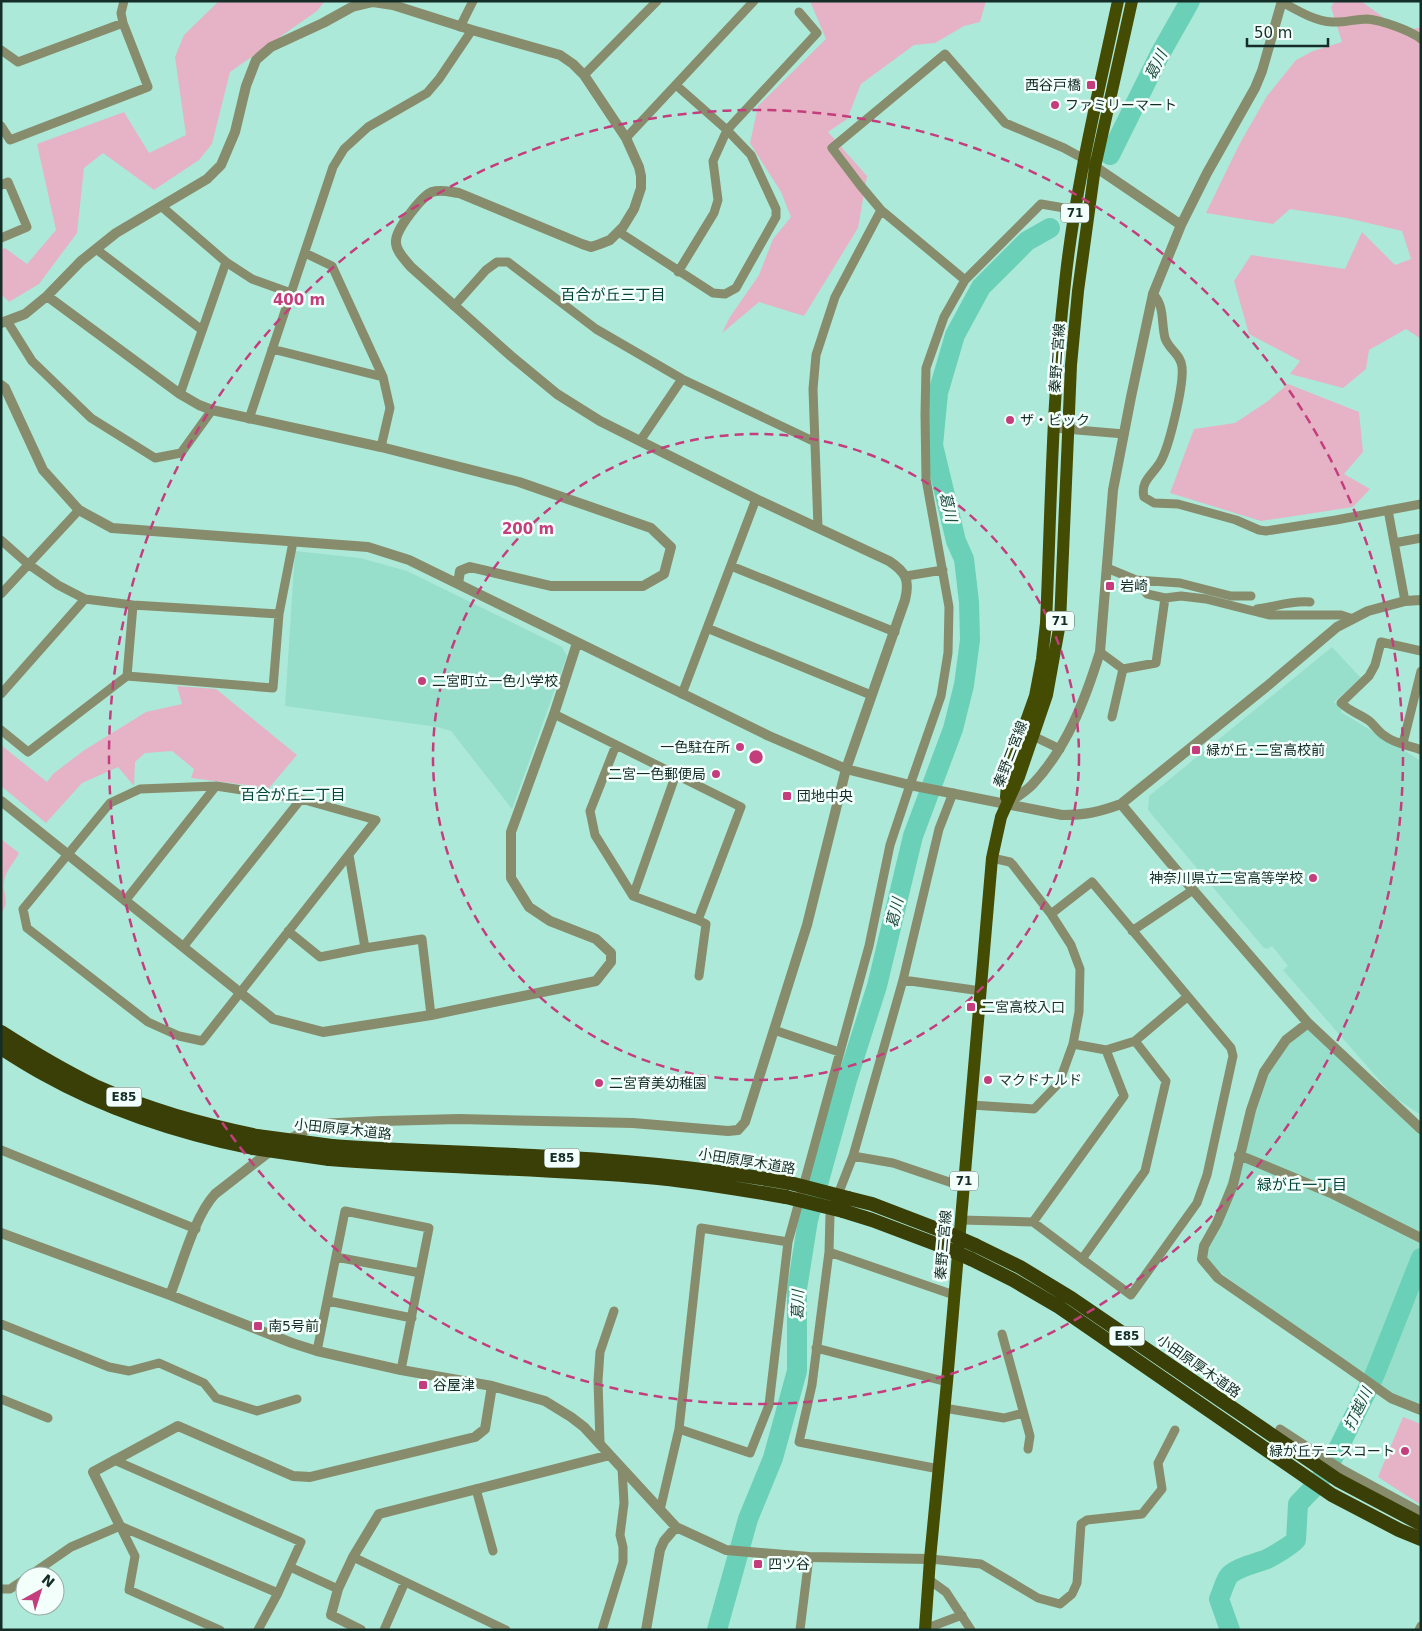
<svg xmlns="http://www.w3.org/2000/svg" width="1422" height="1631" font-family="'DejaVu Sans','Noto Sans JP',sans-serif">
<rect width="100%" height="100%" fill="#ade9d8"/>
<path fill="#98dfcb" d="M295,551L360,558L407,571L562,647L567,656L512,809L451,731L437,727L285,706Z
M1332,647L1361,678L1334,702L1342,708L1341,712L1421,761V1115L1394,1097L1283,970L1288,966L1272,946L1267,949L1263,947L1148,810L1149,796Z
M1308,1023L1421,1129V1410L1391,1398L1202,1259L1264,1072Z"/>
<path fill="#e5b3c5" d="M219,1H325L317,11L230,72L212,144L199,160L154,190L103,153L84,168L77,233L39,284L9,302L1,294V250L5,248L27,264L56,230L37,144L124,112L149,153L186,135L175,57L184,35Z
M810,1H986L980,22L964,26L935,43L914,45L861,84L847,119L828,132L867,176L858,228L804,316L759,302L722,333L730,317L759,275L773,239L791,217L781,192L750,143L758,106L826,39Z
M1335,1H1361L1403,32L1421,27V339L1406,329L1369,350L1366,369L1343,388L1290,374L1300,361L1249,334L1234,281L1251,255L1345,269L1362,232L1395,265L1411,259L1402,231L1347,218L1290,209L1273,224L1206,213L1239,145L1267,96L1296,60L1313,51L1342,42L1331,7Z
M1288,384L1359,412L1363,452L1344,474L1370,489L1353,507L1261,521L1170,493L1194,429L1235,423L1268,401Z
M177,686L216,689L297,755L269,788L191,778L194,769L172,751L145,753L135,762L134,786L118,767L82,783L46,823L1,786V745L47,782L53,774L83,751L146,712L182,704Z
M1,839L19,853C14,863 5,871 4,882C2,894 11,900 1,914Z
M1403,1417L1421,1424V1505L1378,1477Z"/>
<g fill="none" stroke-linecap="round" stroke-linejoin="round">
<path stroke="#6ad1b8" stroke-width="20" d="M1110,155L1160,54L1190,1
M717,1630L748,1519L773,1458L797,1371V1289L808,1220L847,1080L877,986L913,836L953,729L964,685L970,640L969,602L964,559L956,541L933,445L938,393L955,335L981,287L1027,241L1050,228
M1230,1630L1219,1599C1222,1592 1224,1584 1228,1577C1234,1568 1257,1563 1267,1559C1275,1555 1290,1546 1296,1540L1298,1504L1319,1482L1340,1445L1375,1374L1421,1258"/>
<path stroke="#878c6c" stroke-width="9" d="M1282,2C1297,10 1314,21 1332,22C1343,23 1355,19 1367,19C1380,20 1410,30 1421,39
M123,23L121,13L124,1
M460,27L473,1
M1,50L18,62L123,23L148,87L10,140L1,126
M584,75L657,1
M626,138L754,1
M1,185L8,182L27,227L1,238
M161,206L226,262L252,279L291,293
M619,232L713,293L725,294L736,288L776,217V209L751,155L727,130L676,85
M96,249L202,330
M305,253L332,266L383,377L390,408L381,447
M678,272L714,213L718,200L713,161L727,130L817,33L799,12
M965,280L881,210L860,185L832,148L945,54L1005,123L1064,148L1084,159
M1153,294C1165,306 1161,323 1165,338C1169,350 1181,354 1182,367C1184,384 1169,450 1159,464C1152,475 1140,482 1144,497L1154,503L1178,504L1236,520L1259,530L1266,531L1336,520L1421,504
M454,306L486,270L497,262H508L596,329L682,379L815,442
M7,321L32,361L91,418L155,458L181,453L212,410
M272,349L383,377
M180,394L226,262
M249,419L333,167L344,149L368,127L427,93L439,79L472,30
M1054,428L1124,434
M640,441L682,379
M1388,510L1405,601
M818,527L813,389L816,355L835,297L881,210
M1,540L28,564L58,585L85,599L133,605L279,614
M1394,543L1421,538
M731,566L895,632
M1107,568L1136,580L1180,583L1231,596H1251
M906,576L943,570
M1136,580L1147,594L1165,598L1181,596L1206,599L1269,615H1341L1353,619
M1,594L79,510
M1257,609C1275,607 1291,600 1310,602
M707,628L871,695
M1421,651L1381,642L1375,665L1369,676L1341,703C1352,713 1358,713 1368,720C1374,724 1378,732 1385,736C1395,744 1409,745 1421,750
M1100,652L1123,669
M127,676L133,605
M1,694L85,599
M682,694L756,499
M554,714L741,807L698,920
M1112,717L1123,669L1156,663L1165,598
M1,730L28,752L127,676L273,688L279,614L293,542
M1033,736L1060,749
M1403,743L1421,671
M616,745L590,811L595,835L633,896L698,920L706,924L699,976
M216,786L301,799L376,820L202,1041L179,1036L148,1022L27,928L23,909L110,803L140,789Z
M349,855L365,948L422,939L431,1015
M633,896L676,774
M125,901L216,786
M1051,914L1092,882L1231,1048L1233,1056L1207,1175L1197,1203L1131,1295L1082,1259
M288,931L320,957L365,948
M1132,931L1193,890
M183,947L301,799
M903,980L981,991
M774,1030L839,1052
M1073,1044L1106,1050L1135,1041L1187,997
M1106,1050L1124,1096L1033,1222L1082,1259L1145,1171L1166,1081L1135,1041
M971,1105L1034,1109L1059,1083L1073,1044L1079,1012L1080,969L1071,945L1051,914L1013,865L1010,862L992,858
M1,1150L196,1229
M853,1156L893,1163L964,1187
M961,1220L1033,1222
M829,1252L830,1215L853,1156L903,980L939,829L953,793
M336,1257L420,1273
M328,1301L412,1318
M1,1324L109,1367L129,1371L159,1363L204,1383L216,1398L257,1411L297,1399
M1002,1334L1030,1436L1028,1449
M816,1348L947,1382
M317,1351L345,1211L429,1228L401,1370
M1,1399L48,1418
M944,1408L1004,1418L1023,1413
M679,1429L750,1453L769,1405L788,1242L869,946L890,845L910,785L941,696L948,653L949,607L926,479L925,414L926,368L944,317L965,280L1041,204L1076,210
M1280,1429L1343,1470L1421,1512
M600,1443L598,1381L600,1352L614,1311
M114,1460L301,1542L278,1593L258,1630
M939,1469L799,1442L812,1385L829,1252L954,1295
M476,1489L493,1551
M660,1510L679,1429L701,1228L788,1242
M120,1526L135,1556L129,1590L220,1630
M353,1557L506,1630
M930,1559L981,1564L1038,1598L1060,1604L1072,1594L1077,1583L1081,1524L1087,1520L1142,1514L1162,1489L1158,1463L1175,1430
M290,1567L338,1589
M29,1576L71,1547L120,1526L278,1593
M928,1579L946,1592L971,1630
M1,1589H10L25,1579
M925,1629L962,1615
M384,1630L405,1582
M602,1630L623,1562V1547L620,1535L624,1503L622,1468
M800,1630L809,1557
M1419,1630L1421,1626"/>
<path stroke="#878c6c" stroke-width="10" d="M1091,164L1181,225
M47,296L180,394L199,405L212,410L381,447L519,482L651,528L671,547L664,574L643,586H551L470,567L460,571L458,584
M1,323L25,314L47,296L81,261L116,233L207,179L221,165L235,132L246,86L256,60L271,47L323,23L352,7L373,2L393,5L472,30L560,55L573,64L584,75L626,138L639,167L641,176V188L634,209L623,227L610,240L600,244L591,247L582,244L459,193C450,192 441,189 432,192C422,196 396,229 396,241C395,250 405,260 411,267L511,356L557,394L600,421L756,499L889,561C906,572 910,580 905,600L846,769L807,925L745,1122L738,1130L728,1131L633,1123L459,1119L381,1121L316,1124L285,1142
M1,385L5,388L43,470L79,510L112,528L368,547L409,560L769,736L846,769L910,785L1062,815C1086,815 1099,812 1121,804L1266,687L1337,627L1368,611L1405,601L1421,600
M1,801L273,1019L323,1032L431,1015L596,981L611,962V953L596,939L550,921L529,907L511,878V832L554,714L577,643
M1007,804C1015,798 1025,792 1032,785C1067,748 1085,700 1100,652L1113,490L1131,397L1153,294L1181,225L1207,173L1255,88L1262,71L1282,1
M1121,804L1193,890L1308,1023L1421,1129
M1308,1023L1286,1040L1264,1072L1251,1110L1233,1185L1217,1223L1204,1246L1202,1259L1218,1278L1337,1360L1391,1398L1421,1410
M1239,1155L1333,1194L1421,1238
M1,1233L170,1295L292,1343L317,1351L401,1370L492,1386L545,1401L571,1417L584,1427L676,1527L726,1550L809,1557L930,1559
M170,1295C182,1265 194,1217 215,1194L273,1149
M120,1526L93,1472L178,1426L293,1476L310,1477L475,1437L485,1429L492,1386
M361,1630L331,1615L338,1589L353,1557L379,1514L610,1455
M646,1630L660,1550L664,1541L676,1527"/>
<path stroke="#444b03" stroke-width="12" d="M1006,797L1008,772L1035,696L1042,659L1046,623C1051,510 1052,396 1065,283C1075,188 1098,95 1118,1
M925,1630L930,1559L947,1382L992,858L1001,817L1019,777L1047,695L1060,623L1071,365L1078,291L1095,167L1132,1"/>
<path stroke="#393f06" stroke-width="14" d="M1,1032C32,1052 64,1071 97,1087C148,1110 202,1124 257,1136
M1,1048C15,1057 29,1066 44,1074C110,1111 180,1133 253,1148
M332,1146C399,1151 466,1152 533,1156C619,1160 705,1168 790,1183
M329,1159C435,1167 541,1168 647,1177C694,1181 740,1189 786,1197
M848,1198L872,1204L945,1232
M843,1211L872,1220L941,1246
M975,1245L1020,1267L1071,1298L1338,1480L1421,1524
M971,1259L1013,1280L1059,1307L1332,1495L1399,1530L1421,1539"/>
<path stroke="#393f06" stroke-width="14" d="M257,1136L332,1146
M253,1148L329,1159
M790,1183L848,1198
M786,1197L843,1211
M945,1232L975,1245
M941,1246L971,1259"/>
</g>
<g fill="none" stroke="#c43d7d" stroke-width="2.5" stroke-dasharray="9 6">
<circle cx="756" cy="757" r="323"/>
<circle cx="756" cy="757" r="647"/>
</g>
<g fill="#c43d7d" stroke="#f3fffb" stroke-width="2">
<rect x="1086" y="80" width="10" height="10" rx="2.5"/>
<circle cx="1055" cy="105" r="5"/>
<circle cx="1010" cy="420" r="5"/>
<rect x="1105" y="581" width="10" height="10" rx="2.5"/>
<circle cx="422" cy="681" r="5"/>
<circle cx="740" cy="747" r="5"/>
<rect x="1191" y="745" width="10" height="10" rx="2.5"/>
<circle cx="716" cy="774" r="5"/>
<rect x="782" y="791" width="10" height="10" rx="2.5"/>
<circle cx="1313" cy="878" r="5"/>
<rect x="966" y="1002" width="10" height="10" rx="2.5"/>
<circle cx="988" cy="1080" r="5"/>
<circle cx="599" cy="1083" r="5"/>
<rect x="253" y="1321" width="10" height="10" rx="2.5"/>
<rect x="418" y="1380" width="10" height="10" rx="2.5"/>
<circle cx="1405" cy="1451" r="5"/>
<rect x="753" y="1559" width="10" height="10" rx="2.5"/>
</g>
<g text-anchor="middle" stroke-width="5" stroke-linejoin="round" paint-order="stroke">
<g fill="#f3fffb" stroke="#586c67" stroke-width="1">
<rect x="1061" y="203.5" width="28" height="19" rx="4"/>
<rect x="1046" y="611.5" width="28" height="19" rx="4"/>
<rect x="106.5" y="1087.5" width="35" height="19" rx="4"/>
<rect x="544.5" y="1148.5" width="35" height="19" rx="4"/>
<rect x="950" y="1171.5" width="28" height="19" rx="4"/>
<rect x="1109.5" y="1326.5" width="35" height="19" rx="4"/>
</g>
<g font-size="12" font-weight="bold" fill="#152d27">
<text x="1075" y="217">71</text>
<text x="1060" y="625">71</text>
<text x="124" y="1101">E85</text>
<text x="562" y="1162">E85</text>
<text x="964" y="1185">71</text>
<text x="1127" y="1340">E85</text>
</g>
<g font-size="14" fill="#152d27" stroke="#f3fffb" text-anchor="start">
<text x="1081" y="90" text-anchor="end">西谷戸橋</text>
<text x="1065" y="110">ファミリーマート</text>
<text x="1020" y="425">ザ・ビック</text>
<text x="1120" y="591">岩崎</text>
<text x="432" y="686">二宮町立一色小学校</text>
<text x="730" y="752" text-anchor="end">一色駐在所</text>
<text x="1206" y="755">緑が丘･二宮高校前</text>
<text x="706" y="779" text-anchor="end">二宮一色郵便局</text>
<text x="797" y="801">団地中央</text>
<text x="1303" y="883" text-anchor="end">神奈川県立二宮高等学校</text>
<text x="981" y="1012">二宮高校入口</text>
<text x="998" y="1085">マクドナルド</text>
<text x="609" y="1088">二宮育美幼稚園</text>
<text x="268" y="1331">南5号前</text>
<text x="433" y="1390">谷屋津</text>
<text x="1395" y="1456" text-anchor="end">緑が丘テニスコート</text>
<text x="768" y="1569">四ツ谷</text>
</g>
<g font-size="14" fill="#152d27" stroke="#f3fffb">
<text transform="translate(1057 358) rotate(-86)" y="5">秦野二宮線</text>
<text transform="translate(1010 754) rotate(-69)" y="5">秦野二宮線</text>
<text transform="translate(343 1129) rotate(6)" y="5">小田原厚木道路</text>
<text transform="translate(747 1161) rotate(9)" y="5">小田原厚木道路</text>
<text transform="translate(943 1245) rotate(-85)" y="5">秦野二宮線</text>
<text transform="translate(1199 1366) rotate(35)" y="5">小田原厚木道路</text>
</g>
<g font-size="15" font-style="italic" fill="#1e4c41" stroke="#f3fffb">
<text transform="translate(1156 65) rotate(-63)" y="5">葛川</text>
<text transform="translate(948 507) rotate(77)" y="5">葛川</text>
<text transform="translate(895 913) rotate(-77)" y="5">葛川</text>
<text transform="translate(798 1305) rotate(-89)" y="5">葛川</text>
<text transform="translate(1358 1409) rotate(-64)" y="5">打越川</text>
</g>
<g font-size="15" fill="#004437" stroke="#f3fffb">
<text x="613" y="300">百合が丘三丁目</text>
<text x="293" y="800">百合が丘二丁目</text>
<text x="1302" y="1190">緑が丘一丁目</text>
</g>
</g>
<circle cx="756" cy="757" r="8" fill="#c43d7d" stroke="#f3fffb" stroke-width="2.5"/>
<g font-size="15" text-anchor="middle" font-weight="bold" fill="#c43d7d" stroke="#f3fffb" stroke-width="5" stroke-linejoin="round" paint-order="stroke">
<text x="299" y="305">400 m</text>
<text x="528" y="534">200 m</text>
</g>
<rect width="1422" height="1631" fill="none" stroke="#152d27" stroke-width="5"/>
<g transform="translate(40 1591) rotate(39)"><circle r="24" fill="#f3fffb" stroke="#9aaba6"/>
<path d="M0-4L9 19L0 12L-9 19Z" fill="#c43d7d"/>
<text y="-8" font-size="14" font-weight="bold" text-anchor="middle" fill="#152d27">N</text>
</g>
<path d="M1247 38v8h81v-8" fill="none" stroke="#152d27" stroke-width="2.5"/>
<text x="1254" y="38" font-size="15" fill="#152d27" stroke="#f3fffb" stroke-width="4" paint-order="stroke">50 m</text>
</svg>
